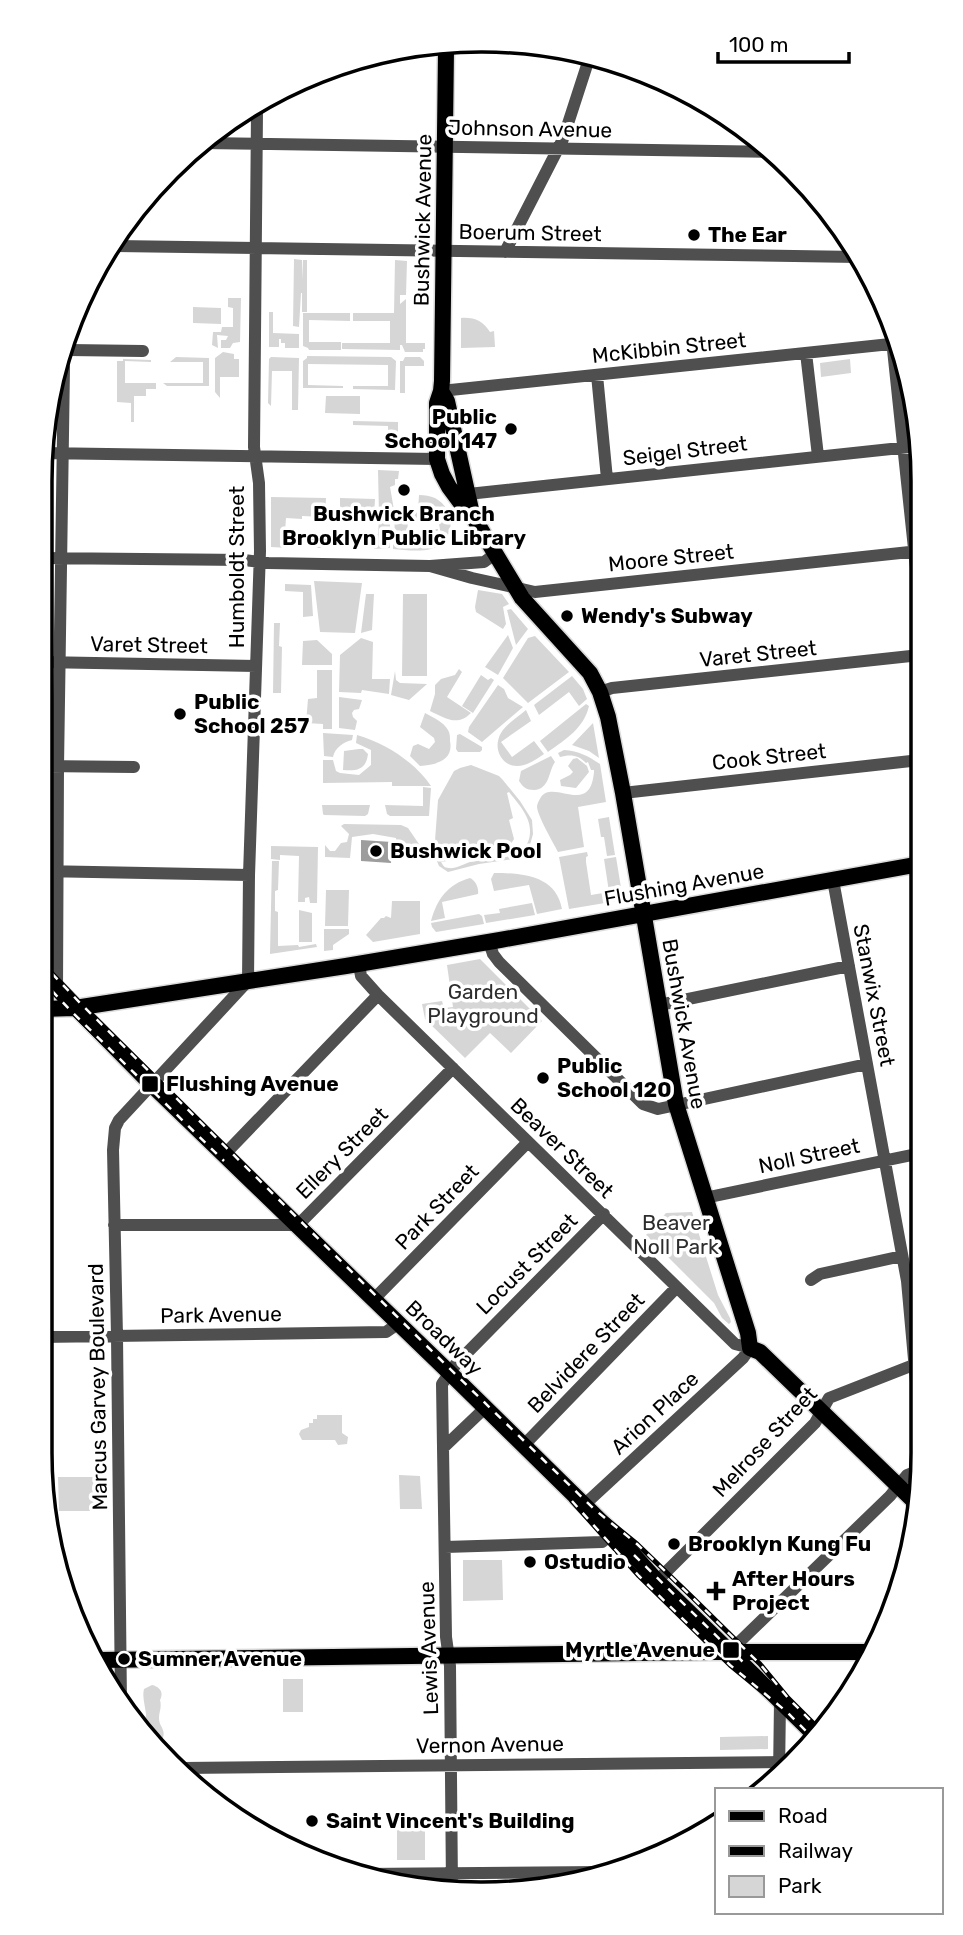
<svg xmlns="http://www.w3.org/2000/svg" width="963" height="1935" font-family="Rubik,sans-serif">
<rect width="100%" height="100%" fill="#fff"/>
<path fill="#d6d6d6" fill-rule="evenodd" d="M294,259L302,260V280L303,260H307V312H302V293H301L299,327L293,326Z
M395,260L407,261L406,295H400V304L406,299V343H425V349H423V352H405L402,345H400V350L342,349V343H390V321H353V313H394Z
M228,298H241L240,342L233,343L230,348H221V340H226L228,336L217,335L218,348L212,345L213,332H221L222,327H233V308L228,307Z
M193,307L221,308V324L193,323Z
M269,312H273V333L299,334V348H285V343H281V339H279V347H269Z
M303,313H350V321L309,320V342H341V350H309L308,348L303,346Z
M461,318C474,317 483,321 490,332L494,331L495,347L461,348Z
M223,352L234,354V359H239V377H220V398L215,392V358Z
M307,356L391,357L396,361L395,390L353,389V386H388V365L308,364V385L343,386V388H303V361L307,358Z
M176,357L209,358V386H167L163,383H203V362H170Z
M271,357L299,358L298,410H292V371H272L271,406L268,403L269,359Z
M405,357H420L424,361V366H405V393H400V361H403Z
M123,359L151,360V362L125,361V383H156V389H146V396H134V422H131V403L117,402V361H123Z
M850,359L851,373L821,377L820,363Z
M326,396H360V414L325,413Z
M353,421L398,422V445H388V426L353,425Z
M378,470L399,471L398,479H395V485L390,487L394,510L418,511L419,495C425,495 430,496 435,498C457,510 456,542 431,549C420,552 404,550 393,549V539H421L427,542L428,529H438L437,542H427L437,543L441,539C439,507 431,516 408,522L407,532L395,534L394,516L379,515Z
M271,497L326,498L325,517L302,516V519L286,518L285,532L328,533V548H312L311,543H290L289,548L271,547Z
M340,498L375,499L374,517H362L361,515H340Z
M379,519L386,520L390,525V529H386V537L390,538V548L374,549V544L352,545L351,548H335V534H378Z
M314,581L362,583L355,633L320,632Z
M285,584L311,585L313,616L303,617V592L285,591Z
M478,590L502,594L509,604L503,607L506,624L503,629L476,612L475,607Z
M366,594H374L372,630L361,633Z
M403,594H427V676H402Z
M511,609L528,629L516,645L507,610Z
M274,623H280L279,646L282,647L281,693H273Z
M508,635L513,648L498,675L485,667Z
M535,636L569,672L528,703L503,678L528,638Z
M361,638L373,642L372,679H390L389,694L362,690L361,693L339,692L340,655Z
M317,640L332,654V665H302L303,641Z
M459,669L462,672L447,697L471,713C457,727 445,718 430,711L435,694V685L441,679L455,675Z
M317,670H332V729H323V724L306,723L308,699L317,698Z
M395,671L396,680L400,683L427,684L409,700L391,695Z
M481,675L488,680L491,678L494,680L473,713L462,706Z
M572,676L583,689L587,699L579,706L569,692L539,715L534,705Z
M498,685L504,689L508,698L523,707L482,742L468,732L469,727Z
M339,697L362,700L359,709L354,710L352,713L353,717L357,721L355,730L339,728Z
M586,704L589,706C584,728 566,739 548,752L540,741Z
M526,710L531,721L501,742L512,757L534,741L544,754C538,758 531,763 524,765C504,771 491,750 501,733C506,724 518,717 526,710Z
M425,713C432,717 444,722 448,730C450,733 450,737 450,741C454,761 435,765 420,766L410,756L413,746L418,744L429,749L435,742L434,738L420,727Z
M593,723L599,758L589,751L572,745Z
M323,733L353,735L352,740C343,742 335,748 333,757L324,756Z
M460,734L482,747V750L480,752H458L456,749L457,735Z
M357,735C385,743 415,762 431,786H392V782L323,783V760H333L336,771L340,773L359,775L371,765V750L356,743Z
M359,749H363L368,754C366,770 357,771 343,770L344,751Z
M564,750C579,751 588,756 600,764L606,802L578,807L584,847L558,852C553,842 538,817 537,807C537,804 539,800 541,797C554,779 590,817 594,772V770H591L588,762L586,763C579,755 570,754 560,757L558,753Z
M551,756L555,762C548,772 550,789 534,790C526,790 523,787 519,781L521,771Z
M577,758L587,766L589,772L576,788L561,786L560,780L570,775L573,772L568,766L573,759Z
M471,765L499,776L502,779L520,801L532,820L533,834L530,845L522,854L514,859L479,864L448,872L439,866L434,854L438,800L454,771L460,768ZM509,792C517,802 530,816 530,830C531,862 492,858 470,862C464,864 455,869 449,868C444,868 443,865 441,862L488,854L489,851L509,847L514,839L509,820L513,818L507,793Z
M423,787L431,788L429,816H390L387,814L385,805L423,806Z
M322,805H370L368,814L365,816L324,815L323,814Z
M609,817L615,855L607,856L604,837H601L598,819Z
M344,824L401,825L408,828L421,847L420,859L397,858L396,838L373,834L352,837L350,858L325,857V845L330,851H335L341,843L347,842L349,834L341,826Z
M271,846L318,847L317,903H310L309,897L305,898V902H298L299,856L280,855V860L271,859Z
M587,852L588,856L586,857V862L591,895L609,892L604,859L616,857L623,900L569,909L559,857Z
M272,861H279L278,890L275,891V911L278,912V946L298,945L299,947L316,944L317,947L270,954Z
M494,873C524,873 556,876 562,909L537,914L529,885L494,891L491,879Z
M470,878C476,881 479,888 478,894L442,902L445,918L431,921C437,899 448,884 470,878Z
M326,890H349L348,926H325Z
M392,901H420V934L373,942L366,935L381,918H384L386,916L391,918Z
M532,903L535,915L486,923L484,915L500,913L499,909Z
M299,910L312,913V942H299Z
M479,914L482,916L484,924L436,932L432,927L431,923Z
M324,929H349V934L333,945V950L324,951Z
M480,959L542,1021L511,1053L490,1033L465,1058L425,1019L422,1004L442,1001L444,1008L453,1007L447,965Z
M692,1212L718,1295L730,1318L731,1322L729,1324L722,1318L714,1303L646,1235L666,1213Z
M317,1415H342V1433L348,1437L347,1444L338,1445L335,1440H302L299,1434L301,1430L309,1427V1423H313V1419H317Z
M399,1475L420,1476L422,1509H400Z
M58,1477H103L104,1511H59Z
M463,1560H502L503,1600L463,1601Z
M283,1679H303V1712H283Z
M152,1685C160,1687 164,1692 160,1700C162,1708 159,1711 159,1718C159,1728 167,1728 162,1741L156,1744L144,1733C144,1726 146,1720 146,1714C145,1705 142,1697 144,1689Z
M768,1736V1749L720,1750V1737Z
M397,1820H425V1860H397Z"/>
<path fill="#9d9d9d" d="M361,840L392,842L391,863L361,861Z"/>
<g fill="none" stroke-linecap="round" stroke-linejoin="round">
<g stroke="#dbdbdb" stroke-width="19">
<path id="major" d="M446,50L442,381L441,391L437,403V459L442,474L449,487L466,510L472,515L522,598L590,673L600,692L608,717L623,793L676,1104L748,1333L750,1348L760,1352L916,1503
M441,391L447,401L472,514
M41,972L152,1085L456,1379L623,1543L657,1581L815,1735
M41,1009L75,1008L346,966L500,940L920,864
M98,1660L713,1652H874"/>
</g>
<path stroke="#4f4f4f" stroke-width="12" d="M202,143L774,152
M116,246L858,257
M505,252L563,139L588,62
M890,321L919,596
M69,350L143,351
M806,353L818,456
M597,375L607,479
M441,391L900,343
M41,453L437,459
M459,495L919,446
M41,558L244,560L268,563L430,566L484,562L495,554
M430,566L472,578L535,592L919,551
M41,662L256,666
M600,692L612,688L920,655
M41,766L134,767
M623,793L920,760
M41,871L249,875
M833,880L907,1281L922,1449
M489,942L493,954L499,962L643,1104L658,1109L867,1064
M41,959L57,942
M359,964L361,976L378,995L735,1344L750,1348L743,1358L584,1505
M57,990L58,767L64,367
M659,1005L849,966
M224,1155L378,995
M704,1198L921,1153
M114,1225H298L453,1068
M811,1280L820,1274L902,1256
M374,1299L528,1142
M40,1337L386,1332L399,1323
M523,1446L677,1287
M443,1448L485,1408
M445,1547L602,1542L613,1533
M657,1581L815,1423L829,1398L921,1362
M729,1652L890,1496L907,1475L922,1469
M121,1703L117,1336L113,1150L115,1128L119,1120L248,981L249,875L260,551L259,483L254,447L257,112
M183,1768L796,1762
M779,1776L780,1701
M363,1874L602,1872
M452,1888L450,1666L446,1637L442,1384L456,1364L604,1214"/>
<use href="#major" stroke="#000" stroke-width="16"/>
<g stroke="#000" stroke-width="5">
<path id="rail" d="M41,962L81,1004L445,1364L594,1509L637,1544L694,1599L760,1664L788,1698L819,1729
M41,979L70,1010L224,1161
M572,1501L639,1576L730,1665L787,1712L813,1738
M634,1555L744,1663"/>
</g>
<use href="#rail" stroke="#fff" stroke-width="2.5" stroke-dasharray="8" stroke-linecap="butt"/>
</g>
<g fill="#000" stroke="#fff" stroke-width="2.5">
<circle cx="694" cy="235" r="7"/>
<circle cx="511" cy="429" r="7"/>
<circle cx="404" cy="490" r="7"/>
<circle cx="567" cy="616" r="7"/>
<circle cx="180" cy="714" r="7"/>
<circle cx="376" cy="851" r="7"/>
<circle cx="543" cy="1078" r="7"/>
<rect x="141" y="1075" width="18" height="18" rx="3.5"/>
<circle cx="674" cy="1544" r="7"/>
<circle cx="530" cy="1562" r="7"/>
<path d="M712.5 1580.5h7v7h7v7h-7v7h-7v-7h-7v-7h7z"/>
<rect x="722" y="1641" width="18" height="18" rx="3.5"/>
<circle cx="124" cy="1659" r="7"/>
<circle cx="312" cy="1821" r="7"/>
</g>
<g text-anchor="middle" stroke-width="7" stroke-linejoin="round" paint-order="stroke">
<g font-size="21" fill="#000" stroke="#fff">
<text transform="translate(530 129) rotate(1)" y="7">Johnson Avenue</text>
<text transform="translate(423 220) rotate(-89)" y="7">Bushwick Avenue</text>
<text transform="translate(530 233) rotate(1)" y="7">Boerum Street</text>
<text transform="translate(669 348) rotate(-6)" y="7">McKibbin Street</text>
<text transform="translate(685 451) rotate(-7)" y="7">Seigel Street</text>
<text transform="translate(671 558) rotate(-6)" y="7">Moore Street</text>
<text transform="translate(237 567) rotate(-90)" y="7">Humboldt Street</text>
<text transform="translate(149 645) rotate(1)" y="7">Varet Street</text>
<text transform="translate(758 654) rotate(-6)" y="7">Varet Street</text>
<text transform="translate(769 757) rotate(-6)" y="7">Cook Street</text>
<text transform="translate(684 885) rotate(-10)" y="7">Flushing Avenue</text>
<text transform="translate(874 995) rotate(79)" y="7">Stanwix Street</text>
<text transform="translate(684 1024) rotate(80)" y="7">Bushwick Avenue</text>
<text transform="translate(562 1148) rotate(44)" y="7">Beaver Street</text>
<text transform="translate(342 1153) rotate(-45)" y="7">Ellery Street</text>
<text transform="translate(809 1156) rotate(-12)" y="7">Noll Street</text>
<text transform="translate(437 1207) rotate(-46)" y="7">Park Street</text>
<text transform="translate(527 1264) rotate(-45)" y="7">Locust Street</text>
<text transform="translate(221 1315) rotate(-1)" y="7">Park Avenue</text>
<text transform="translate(444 1338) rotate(44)" y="7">Broadway</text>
<text transform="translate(586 1353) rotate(-46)" y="7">Belvidere Street</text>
<text transform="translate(98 1387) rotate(-91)" y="7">Marcus Garvey Boulevard</text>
<text transform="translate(655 1413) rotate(-43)" y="7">Arion Place</text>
<text transform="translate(765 1442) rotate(-47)" y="7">Melrose Street</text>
<text transform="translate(429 1648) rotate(-92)" y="7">Lewis Avenue</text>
<text transform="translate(490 1745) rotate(-1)" y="7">Vernon Avenue</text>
</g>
<g font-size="21" font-weight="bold" fill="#000" stroke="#fff" text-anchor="start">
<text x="708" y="242">The Ear</text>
<text x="497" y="424" text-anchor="end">Public<tspan x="497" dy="24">School 147</tspan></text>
<text x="404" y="521" text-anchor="middle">Bushwick Branch<tspan x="404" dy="24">Brooklyn Public Library</tspan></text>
<text x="581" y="623">Wendy's Subway</text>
<text x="194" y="709">Public<tspan x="194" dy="24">School 257</tspan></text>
<text x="390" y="858">Bushwick Pool</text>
<text x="557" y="1073">Public<tspan x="557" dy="24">School 120</tspan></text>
<text x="166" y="1091">Flushing Avenue</text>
<text x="688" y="1551">Brooklyn Kung Fu</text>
<text x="544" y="1569">Ostudio</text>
<text x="732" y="1586">After Hours<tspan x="732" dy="24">Project</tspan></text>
<text x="715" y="1657" text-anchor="end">Myrtle Avenue</text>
<text x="138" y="1666">Sumner Avenue</text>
<text x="326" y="1828">Saint Vincent's Building</text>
</g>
<g font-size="21" fill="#2d2d2d" stroke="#fff">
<text x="483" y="999">Garden<tspan x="483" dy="24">Playground</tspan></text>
<text x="676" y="1230">Beaver<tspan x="676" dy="24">Noll Park</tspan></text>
</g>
</g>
<path d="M0 0H963V1935H0ZM481 52H482A429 429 0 0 1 911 481V1453A429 429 0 0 1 482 1882H481A429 429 0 0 1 52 1453V481A429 429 0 0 1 481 52Z" fill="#fff" fill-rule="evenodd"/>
<path fill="none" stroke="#000" stroke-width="3.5" d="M481 52H482A429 429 0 0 1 911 481V1453A429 429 0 0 1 482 1882H481A429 429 0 0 1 52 1453V481A429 429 0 0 1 481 52Z"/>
<rect x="715" y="1788" width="228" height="126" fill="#ffffff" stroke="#999999" stroke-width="2"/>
<rect x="729" y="1811" width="35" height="10" fill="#000000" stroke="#999999" stroke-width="2"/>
<text x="778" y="1823" font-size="21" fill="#000000">Road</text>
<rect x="729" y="1846" width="35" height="10" fill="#000000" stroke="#999999" stroke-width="2"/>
<text x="778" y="1858" font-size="21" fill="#000000">Railway</text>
<rect x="729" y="1876" width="35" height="21" fill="#d6d6d6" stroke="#999999" stroke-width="2"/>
<text x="778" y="1893" font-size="21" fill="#000000">Park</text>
<path d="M718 52v10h131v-10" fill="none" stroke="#000000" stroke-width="3.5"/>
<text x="729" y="52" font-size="21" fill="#000000" stroke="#ffffff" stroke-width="5" paint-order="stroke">100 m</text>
</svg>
